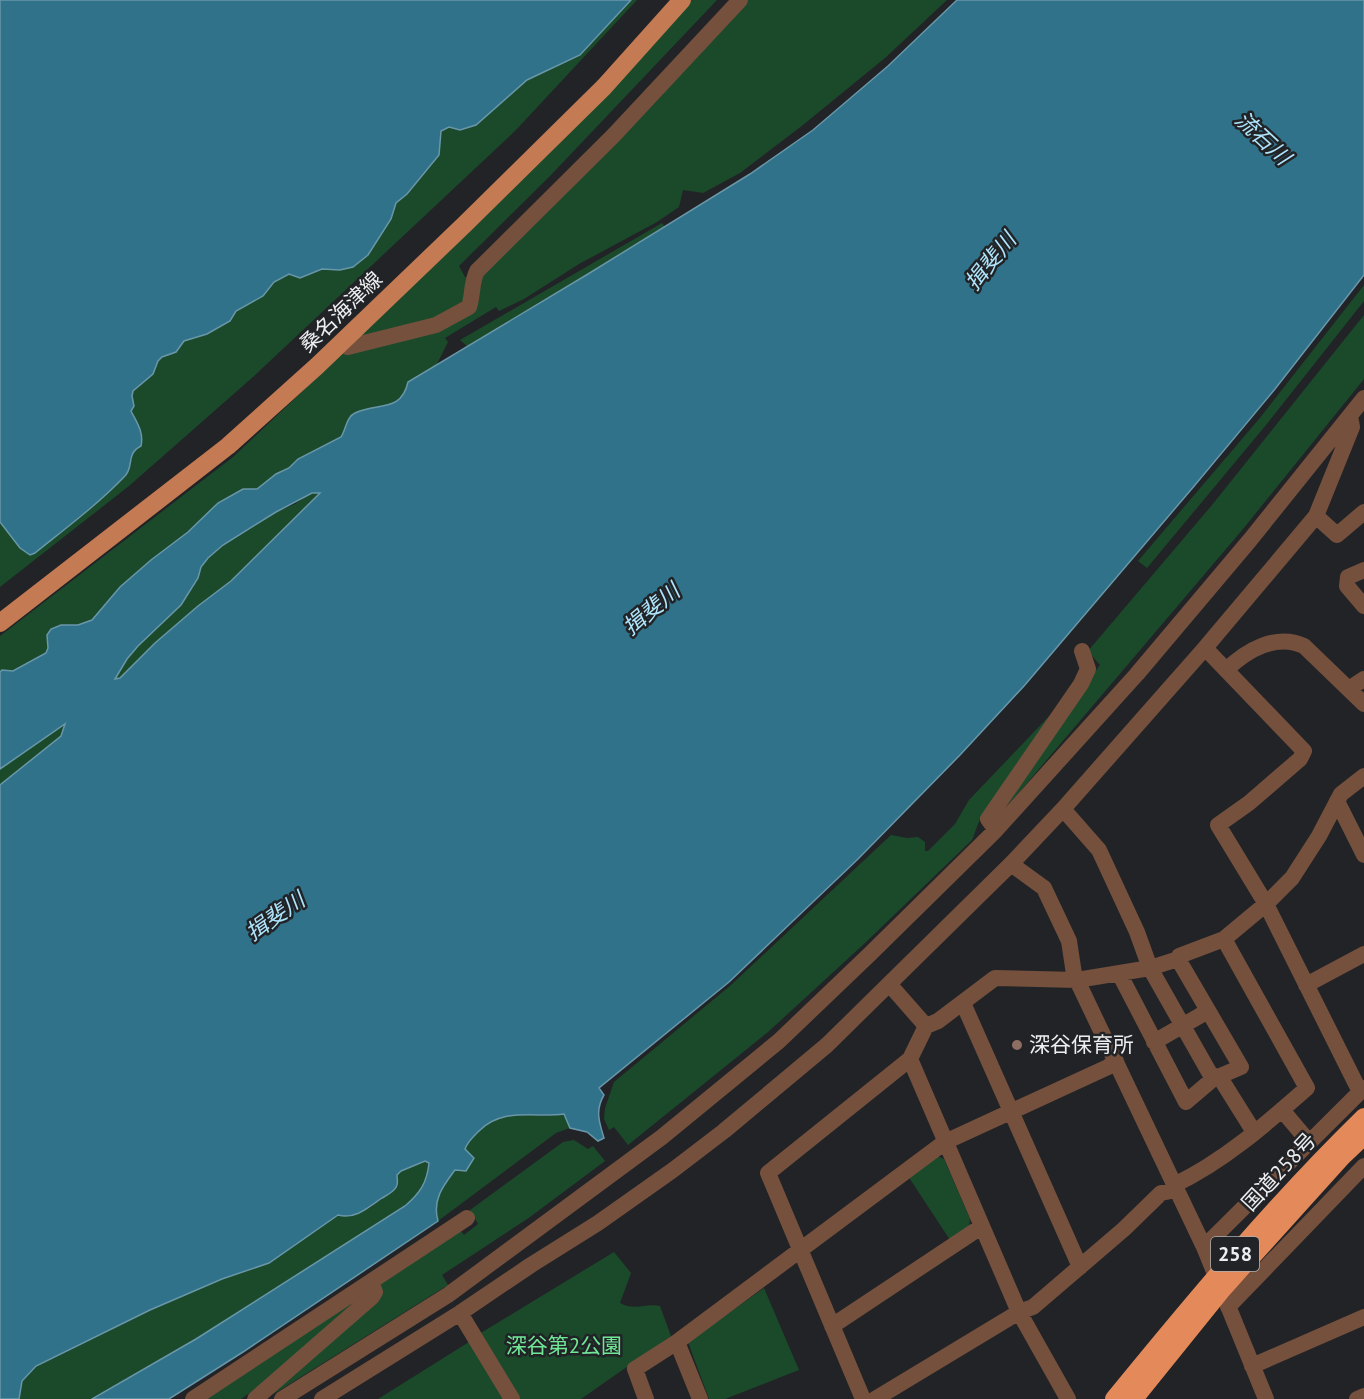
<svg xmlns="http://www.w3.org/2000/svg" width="1364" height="1399" font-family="'PT Sans','Noto Sans JP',sans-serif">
<rect width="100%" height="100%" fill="#212327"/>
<path fill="#1b4a2b" d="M631,0H637L515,131L253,377L129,486L0,587V522L20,548L32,554L85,513L129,469L132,454L134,450L141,446C144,432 137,423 131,411L130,408L134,406L132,396L133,391L155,370L158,361L165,355L184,341L207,334L230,321L236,311L263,296L274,282L289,274L300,278L322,269L340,270L353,267L368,255L385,229L395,203L407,194L438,155L441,131L449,127L460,130L476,125L527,80L580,55Z
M691,0H717L550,176L459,266L465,277L479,276L747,0H947L885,58L803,125L740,173L703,193L683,190L679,207L657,222L579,264L524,299L499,311L496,307L445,338L448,342L436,366L408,382C400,413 378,402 355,413C346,418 346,430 341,437L298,459L289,468L106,610L0,697V636L233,457L326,369L608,92Z
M662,223L665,227L468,347L460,340Z
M1364,285V301L1266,425L1147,568L1138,561L1259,419Z
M1364,315V379L1243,529L1005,809L1080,692L1100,665L1088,651L1212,505Z
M320,492L231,581L155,643L120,678L66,723L61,736L0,785V755L208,558L223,545L276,512L295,504L308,495Z
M1074,690L980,819L972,840L865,943L768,1032L628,1145L614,1127L609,1130L604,1119L605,1108L614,1082L731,985L891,835L907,838L918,837L925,842V851H928L955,824L969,800Z
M517,1114L549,1116L564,1114L570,1128L556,1133L438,1221L243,1352L169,1399L122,1382L92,1399H19L22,1381L36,1366L150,1310L222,1279L269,1263L338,1215L370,1208L398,1185L397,1175L401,1171L425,1161L429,1163L465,1150C473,1128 495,1117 517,1114Z
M574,1140L588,1149L593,1146L605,1161L530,1217L442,1275L448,1285L272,1395L379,1283L460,1230L464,1235L478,1224L470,1210L563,1142Z
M935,1155L944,1159L970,1219L969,1228L950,1240L908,1176Z
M614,1252L631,1273L620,1303C634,1311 646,1303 660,1306L671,1336L581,1399H519L479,1334Z
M764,1288L799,1370L725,1399H709L688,1342Z
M365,1293L264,1383L241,1399H201Z
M469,1342L503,1399H378Z"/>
<path fill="#30728a" stroke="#6997a9" stroke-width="1.5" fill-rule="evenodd" d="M0,0H631L580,55L527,80L476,125L460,130L449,127L441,131L439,155L407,194L396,203L391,219L368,255L353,267L340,270L322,269L300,278L289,274L274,282L263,296L236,311L230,321L207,334L184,341L176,352L162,357L158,361L153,374L133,391L132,396L134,406L131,411C137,423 144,432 141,446C125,454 135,467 124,477C97,505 66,528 35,553L30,555L20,548L0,522Z
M957,0H1364V275L1275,389L1195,485L1024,686L960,755L858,859L729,982L599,1088L604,1095C595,1110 599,1122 604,1138L598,1141L587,1132L570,1128L564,1114C534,1118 502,1107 479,1131C473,1137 468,1141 465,1149L474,1158L466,1171L455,1170C443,1186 432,1200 438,1221L243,1352L169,1399H92L196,1339L405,1206C420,1193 427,1183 429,1163L425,1161L401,1171L397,1175C397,1178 398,1182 397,1185C396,1191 387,1195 382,1198C369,1207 355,1220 338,1215L269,1263L222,1279L150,1310L36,1366L22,1381L19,1399H0V785L61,736L65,724L0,769V672L2,670L13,671L46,653L48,648L47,635L51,629L61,625H78L92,620L120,587L151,560L188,532L218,503L243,489H257L276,474L289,468L298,459L341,437C346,430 346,417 355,413C378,402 401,413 408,382L588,274L750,174L813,130L888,66ZM312,493H320L231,581L198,606L155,643L120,678L115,679L127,659L138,646L181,605L198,578L201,567L208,558L223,545L276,512Z"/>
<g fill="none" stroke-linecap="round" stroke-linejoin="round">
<path stroke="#74503d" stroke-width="16" d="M342,342L348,347L436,325L469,307C473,296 471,283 477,271L613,136L740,0
M1316,516L1352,427L1350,416
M1364,570L1348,577L1347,586L1364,606
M1205,648L1304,751L1300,759L1249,803L1218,825L1266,904L1360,1092
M1226,670C1247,650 1276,633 1304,646L1364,704
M1349,689L1364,679
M1337,801L1364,855
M1063,809L1099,850L1137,932L1150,968L1213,1079
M996,830L988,819L1081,684L1088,669L1082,651
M1011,864L1044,888L1069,941L1074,974L1204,1247L1266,1399
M1119,973L1186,1102L1213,1079L1241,1067L1178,959
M890,985L926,1026
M1306,985L1364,954
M963,1003L1080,1267
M1154,1042L1208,1011
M1219,1076L1254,1132
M1282,1110L1309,1142
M1174,1185C1223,1162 1266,1124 1307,1088L1224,939
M1204,1247L1364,1088
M1228,1307L1364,1166
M460,1313L512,1399
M832,1326L981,1227
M677,1342L700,1399
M1252,1366L1364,1317
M193,1399L467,1218
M255,1399L372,1297L375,1292L371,1282
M282,1399L448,1295L662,1137L779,1041L870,954L996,830L1137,674L1250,540L1364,398
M322,1399L460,1313L531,1265L598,1223L673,1170L724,1131L827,1045L1011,864L1063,809L1205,648L1316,516L1337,535L1364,512
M646,1399L635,1369L677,1342L945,1142L1108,1067L1116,1061
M863,1399L768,1173L910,1059
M875,1399L1019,1312L1033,1307L1124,1229L1161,1193L1176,1190
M1068,1399L1019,1312L910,1059L926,1026L938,1021L995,978L1077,980L1150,968L1178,959L1179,956L1224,939L1266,904L1292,878L1319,836L1341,794L1364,776
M1357,1399L1364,1396"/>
<path stroke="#c47a52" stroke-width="18" d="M0,623L228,446L317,366L465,224L604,87L682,0"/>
<path stroke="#e48a5a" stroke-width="18" d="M1114,1399C1194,1301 1274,1205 1364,1117
M1134,1399L1221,1291L1342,1157L1364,1136"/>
</g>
<circle fill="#8d6e63" stroke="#212327" stroke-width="2" cx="1017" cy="1045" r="6"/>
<g text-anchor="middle" stroke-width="5" stroke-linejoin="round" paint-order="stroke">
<rect fill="#212327" stroke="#b0b1b4" stroke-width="1.5" x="1211" y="1237" width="48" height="34" rx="4.5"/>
<g font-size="20" font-weight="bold" fill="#edeef0">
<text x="1235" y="1261">258</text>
</g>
<g font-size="21" fill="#edeef0" stroke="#212327">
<text transform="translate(341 312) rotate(-44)" y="7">桑名海津線</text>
<text transform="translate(1279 1172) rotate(-47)" y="7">国道258号</text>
</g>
<g font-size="21" fill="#edeef0" stroke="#212327" text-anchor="start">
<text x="1029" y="1052">深谷保育所</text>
</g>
<g font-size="21" fill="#70e796" stroke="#212327">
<text x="564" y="1353">深谷第2公園</text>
</g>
<g font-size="22" font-style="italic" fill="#afe5fb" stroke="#212327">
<text transform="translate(1263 138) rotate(43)" y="8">流石川</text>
<text transform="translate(990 261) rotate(-51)" y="8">揖斐川</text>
<text transform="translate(651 609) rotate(-40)" y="8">揖斐川</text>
<text transform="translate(275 916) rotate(-35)" y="8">揖斐川</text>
</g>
</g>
</svg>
